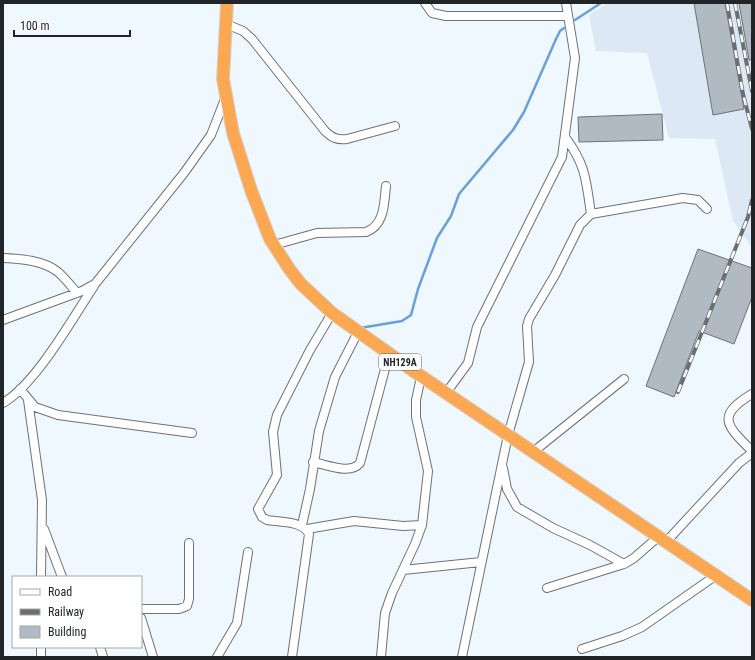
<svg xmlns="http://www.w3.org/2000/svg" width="755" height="660" font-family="'Roboto Condensed',sans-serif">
<rect width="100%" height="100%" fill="#eff7ff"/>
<path fill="#dce9f4" d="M608,3H752V248L733,221L715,139L669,138L647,53L596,51L589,15Z"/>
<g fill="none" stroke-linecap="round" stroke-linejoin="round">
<path stroke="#68a1da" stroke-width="2.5" d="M575,20L601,3
M360,328L402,321L411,315L418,289L437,238L451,216L459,194L513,130L524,112L556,39L560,31L564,28"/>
</g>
<path fill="#b1bac3" stroke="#6a737b" d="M694,3H725L744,109L713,115Z
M739,3H752V60H749Z
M662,114L663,140L579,142L578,117Z
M698,249L752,268V297L734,344L699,331L674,397L646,386Z"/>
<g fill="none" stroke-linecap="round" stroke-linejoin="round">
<g stroke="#6a737b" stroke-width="10">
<path id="minor" d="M425,3L432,13L446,16H568
M226,24L243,31L252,39L325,131C332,138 337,140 347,139L395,126
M565,137C586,165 586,180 591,214
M274,245L317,233L366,232C385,225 384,203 386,186
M3,258C21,259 43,260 58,272C65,278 71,286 77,293
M3,320L82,291L95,284L184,173L211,135L225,99
M20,389L35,407L58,415L192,433
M446,393L468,363L477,327L562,157L575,58L566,3
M752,394C715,416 727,426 752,451
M28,400L42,500L41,577
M3,403C36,384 72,319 94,286
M533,452L624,379
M313,462C328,465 350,475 360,463L389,354
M503,468L507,489L517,507L553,528L590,545L624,564
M302,525L310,489L319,431L335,377L358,332
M44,529L62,577
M307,529L354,521L403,526L422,525
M665,543L739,463L752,453
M403,570L481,562
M547,588L624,564L634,558L658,537
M141,609H179L187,606L189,599V543
M141,618L153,657
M100,647L103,657
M582,649L622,636L642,627L715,576
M41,657V647
M217,657L237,623L248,552
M292,657L309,534C303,521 280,522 267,520L262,517L258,509L277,475L273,432L277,415L310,350L332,313
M381,657L385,613L392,593L415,544L422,525L428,471L416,417V400L421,377
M462,657L508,435L529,362L527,326L529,319L555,275L580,225L591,214L683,198L698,200L707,209"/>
</g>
<g stroke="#d3d3d4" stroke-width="14">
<path id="highway" d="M227,3L223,79L233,133L251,190L270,239L290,270L301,284L332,313L415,372L752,600"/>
</g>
<use href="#minor" stroke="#fff" stroke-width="8"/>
<use href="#highway" stroke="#fca853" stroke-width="12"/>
<g stroke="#696e73" stroke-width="4">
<path id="rail" d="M727,3L743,94L752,129
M735,3L752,91
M678,392L748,217L752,200"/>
</g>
<use href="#rail" stroke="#fff" stroke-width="2.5" stroke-dasharray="8" stroke-linecap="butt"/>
</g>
<g text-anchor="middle" stroke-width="3.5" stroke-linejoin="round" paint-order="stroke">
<rect fill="#fff" stroke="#646668" stroke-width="1" x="379" y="354" width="42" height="16" rx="3"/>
<g font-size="10" font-weight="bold" fill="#212528">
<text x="400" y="366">NH129A</text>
</g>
</g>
<rect width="755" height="660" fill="none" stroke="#212528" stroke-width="8"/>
<rect x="12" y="576" width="130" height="72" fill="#ffffff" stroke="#a6a8a9"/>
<rect x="20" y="589" width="20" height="6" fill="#ffffff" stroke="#a6a8a9"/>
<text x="48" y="596" font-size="12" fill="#212528">Road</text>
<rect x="20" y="609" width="20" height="6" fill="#696e73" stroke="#a6a8a9"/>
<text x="48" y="616" font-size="12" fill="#212528">Railway</text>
<rect x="20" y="626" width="20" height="12" fill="#b1bac3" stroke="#a6a8a9"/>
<text x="48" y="636" font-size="12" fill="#212528">Building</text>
<path d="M14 30v6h116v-6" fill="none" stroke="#212528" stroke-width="2"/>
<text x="20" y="30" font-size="12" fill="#212528" stroke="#ffffff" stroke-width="3" paint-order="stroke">100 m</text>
</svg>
